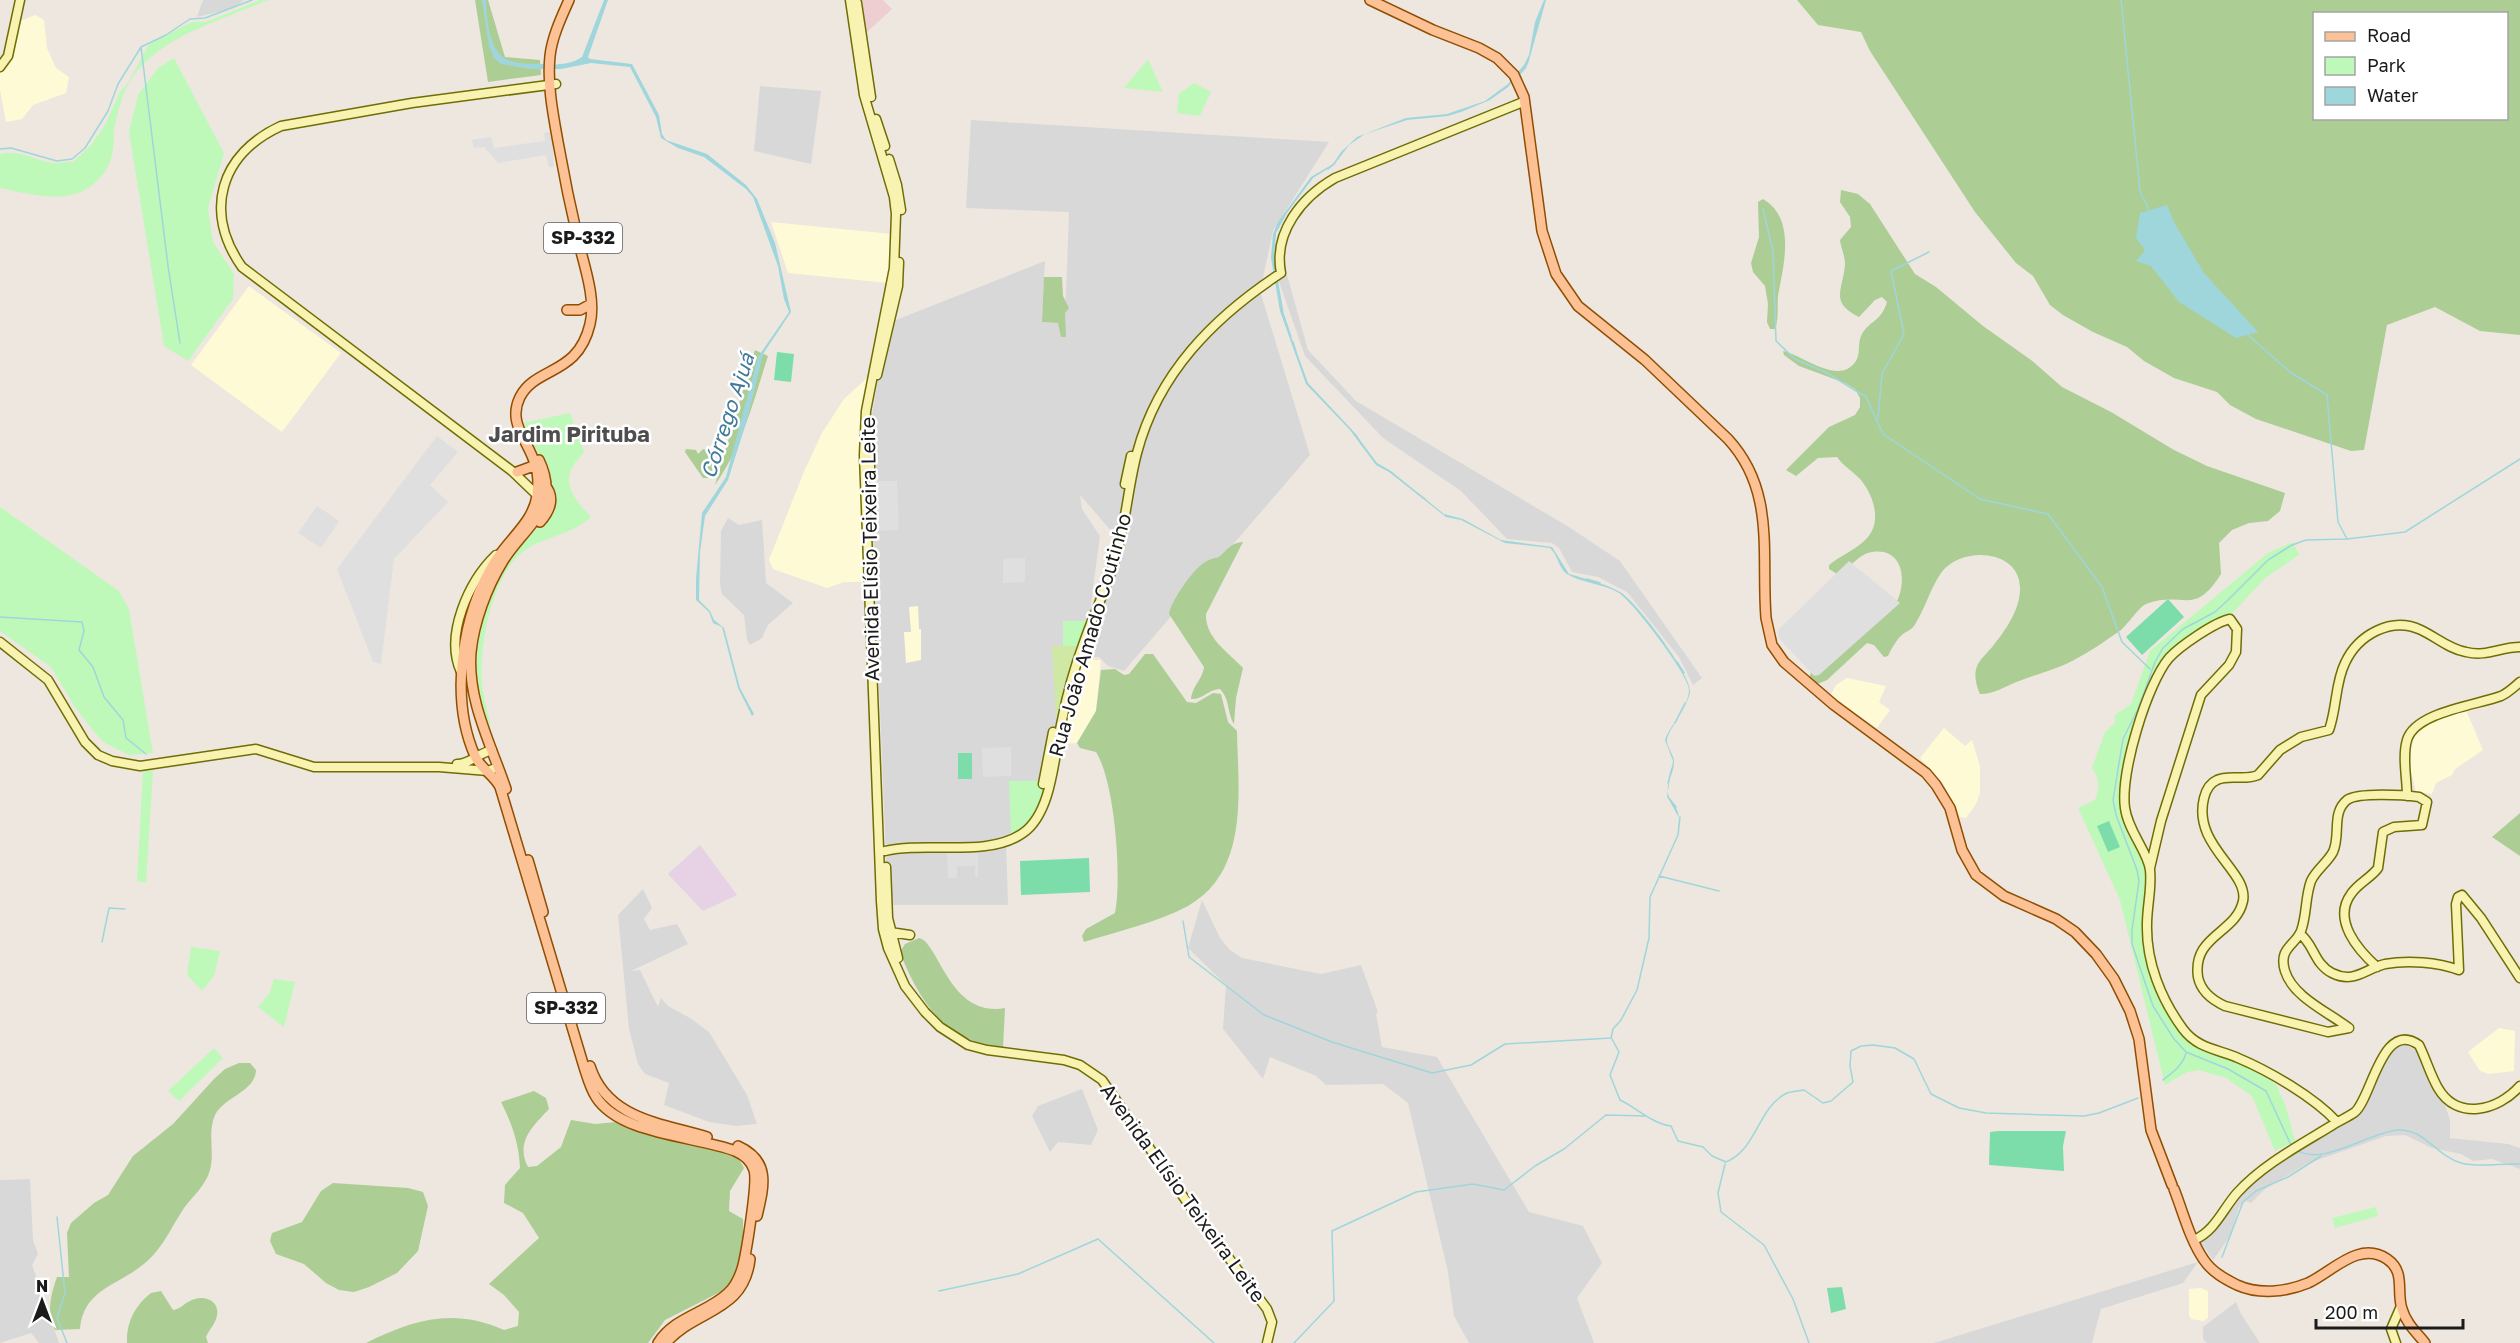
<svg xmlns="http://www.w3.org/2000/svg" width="2520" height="1343" font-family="'Golos Text',sans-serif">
<rect width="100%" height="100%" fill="#ede7e0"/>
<path fill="#d9d8d8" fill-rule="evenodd" d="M203,0H244L234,8L197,17Z
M760,86L821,91L811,164L754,151Z
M971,120L1329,142L1273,231L1260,291L1310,455L1124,671L1108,666L1099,657H1077L1053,743L1042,799L1034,820L1006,839L1008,905H888L873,537L871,421L885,338L891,322L1045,261L1042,322L1059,323L1061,335L1066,293L1069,212L966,208ZM1080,495L1113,533L1089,618L1100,536L1082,509Z
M1286,271L1308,350L1356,401L1569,527L1620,561L1702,678L1693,685L1679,657L1627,592L1598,577L1572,572L1559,548L1552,543L1507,539L1461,491L1383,438L1305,356L1277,276Z
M728,518L739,525L762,520L766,583L793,603L768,625L762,638L750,645L747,640L744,615L722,594L720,584L721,531Z
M643,889L652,908L644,919L650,930L677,924L688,944L631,971L640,970L658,1007L661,998L668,1006L690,1018L709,1032L747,1095L757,1124L736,1126L709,1122L664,1105L669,1083L645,1074L638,1064L629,1029L618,915Z
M1202,900L1220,938L1230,950L1242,958L1321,974L1361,965L1378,1012L1376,1014L1382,1047L1437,1057L1529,1212L1583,1226L1602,1263L1577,1298L1594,1343H1469L1454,1316L1448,1272L1408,1103L1383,1084L1326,1085L1316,1076L1270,1057L1263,1079L1223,1029L1226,985L1188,948Z
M2403,1043L2416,1050L2444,1102L2450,1120V1138L2508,1144L2520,1148V1169L2492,1159L2473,1161L2461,1154L2432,1148L2405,1135L2386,1136L2306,1164L2265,1189L2251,1203L2246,1201L2239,1207L2231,1235L2213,1260L2201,1243L2247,1186L2360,1109L2395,1044Z
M1082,1089L1098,1130L1091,1145L1058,1142L1050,1152L1032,1116L1038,1106Z
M30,1179L33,1240L38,1254L32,1265L59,1343H39L31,1333L0,1343V1180Z
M2198,1262L2183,1283L2101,1309L2092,1343H1934Z
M2236,1302L2241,1314L2260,1343H2207L2203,1339V1327Z"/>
<path fill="#eeced1" d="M860,0H883L892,9L865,34Z"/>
<path fill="#e6d1e5" d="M700,845L737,895L703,911L668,874Z"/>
<path fill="#fffad6" d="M35,15L44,20L47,48L56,68L69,77L66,93L33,105L22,119L6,122L0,90V73L12,59L20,21Z
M771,222L892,234L888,283L788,273Z
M249,286L341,353L282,432L191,365Z
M867,378L860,416L859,453L863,582H844L827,588L773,569L769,560L803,474L822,433L844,399Z
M918,606L919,629H921V660L906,663L904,632H911L909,607Z
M1084,660H1101L1096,711L1077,743L1059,744L1066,712Z
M1847,678L1886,686L1879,702L1890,710L1877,728L1830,696L1836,685Z
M2466,710L2483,750L2455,769L2452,775L2436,783L2432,794L2416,791L2411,772L2410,757L2414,736L2424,725Z
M1944,728L1965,746L1972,740L1980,766V793L1976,804L1966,818L1960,817L1943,783L1920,758Z
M2499,1028L2515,1031L2514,1071L2489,1074L2480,1071L2468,1052Z
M2201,1288L2208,1291V1318L2203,1321L2191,1319L2189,1315V1289Z"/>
<path fill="#cfe8a4" d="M1052,646H1081L1056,717Z"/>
<path fill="#accd94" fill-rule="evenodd" d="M475,0H488L505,57L540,60L541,75L488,82Z
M1797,0H2520V335L2480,331L2435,307L2387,325L2364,450L2351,451L2256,419L2230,405L2217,392L2174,378L2144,361L2127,347L2093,332L2063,315L2050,305L2033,276L2016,263L1975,212L1870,51L1861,32L1818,25ZM2314,14H2506V118H2314Z
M1841,190L1858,194L1870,204L1915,274L1936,287L1983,326L2031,360L2062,387L2111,412L2174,450L2207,466L2285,493L2280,511L2268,521L2249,523L2232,530L2219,543L2221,574C2193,618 2184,590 2146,604C2139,607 2128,624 2121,630C2104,642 2085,655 2066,664C2051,671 2034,675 2019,681C2005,686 1995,694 1980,694C1976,685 1973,674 1978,664C1982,657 1988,652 1993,646C2005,631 2020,610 2020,589C2021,549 1961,545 1941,573C1930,589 1925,609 1914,626C1911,630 1907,631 1903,634C1896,640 1892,648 1888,656L1884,657L1874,645L1867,643L1827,680L1815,685L1809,679L1812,669C1830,655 1849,642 1868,628C1876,622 1887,616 1893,608C1908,587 1906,547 1872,552C1858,554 1850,569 1837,574L1829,569V565C1841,555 1858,549 1868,537C1882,520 1873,495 1861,480C1854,472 1844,467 1837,457L1818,458L1796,476L1786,470L1829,427L1855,415L1860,407V398L1855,389L1845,383L1799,366L1784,355L1783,351C1801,354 1839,387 1856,361C1861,353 1857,342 1862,334C1870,320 1881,322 1887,302L1882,297L1875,300L1859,317C1829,302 1843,291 1845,264C1845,256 1841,248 1840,240L1851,227L1850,217L1840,202Z
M1763,199C1797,219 1783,267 1778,296C1777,308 1779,318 1775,329H1770L1767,322L1768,304L1765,286L1753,272L1751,263L1759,237L1758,202Z
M1044,277H1062L1063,296L1069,308L1065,313L1066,337H1061L1058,323L1042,322Z
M755,350L768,356C754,400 742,447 715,485Z
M686,449L696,450L698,454L703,449L709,451L708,456L716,460L709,478H703L685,452Z
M1243,542L1206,614C1205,638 1228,652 1243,668L1236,698L1234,724C1227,713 1230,699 1220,689C1209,689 1202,700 1191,699C1193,684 1202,681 1204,667L1169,614C1171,601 1194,567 1207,561C1211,558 1216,559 1220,556C1229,548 1231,543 1243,542Z
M1145,654H1153L1187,702L1196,703L1213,693L1221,694L1228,722L1237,731C1238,791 1250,871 1188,906C1156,923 1118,931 1084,942L1082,936L1086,929L1115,913C1122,878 1115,782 1096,752L1080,748L1077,743L1096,711L1101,670L1115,669L1124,675L1129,674Z
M2520,813V856L2492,837Z
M919,938C939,942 949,1018 1005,1008L1003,1048C991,1045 978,1043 967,1038C933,1024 912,984 900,952L905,944Z
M239,1063H250L256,1070C255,1092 225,1096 215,1115C207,1133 215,1152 210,1170C206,1185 193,1196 184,1208C170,1229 162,1251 140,1267C115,1286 83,1291 80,1329L55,1330C46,1315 51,1293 57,1277H69L67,1233L71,1223L94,1203L108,1195L133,1156L173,1124L214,1079L225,1069Z
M534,1091L546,1098L549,1109C533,1126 515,1142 528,1167L537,1166L561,1147L571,1120L595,1124L616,1122L736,1154L744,1168L730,1191L729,1211L743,1219V1251L735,1278L724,1290L665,1320L648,1343H366C415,1319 453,1308 504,1330L518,1326L519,1312L504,1295L489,1284L539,1238L523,1213L504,1203L505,1185L520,1168C519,1143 512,1124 501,1102Z
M333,1183L408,1188L423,1192L428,1206L418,1251L397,1273L369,1287L354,1292L339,1290L326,1283L304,1264L276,1254L270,1241L272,1233L302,1222L321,1191Z
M161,1291L173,1310C181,1309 183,1304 190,1301C201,1294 220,1299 217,1315C216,1323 209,1330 206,1337L208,1343H127C126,1323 135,1305 151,1293Z"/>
<path fill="#bef9ba" d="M260,0H268C224,19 155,38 130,81C120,98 117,116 113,134H114C114,153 111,167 97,181C71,207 32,194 0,188V154C25,147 45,170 70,161L72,163L91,145L105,125L120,92L128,83L149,44L192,22H205L221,16Z
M174,58L224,153L208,208L213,242L234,274L233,299L188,361L164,346L129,132L138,95L158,68Z
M1148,59L1163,92L1124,88Z
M1194,83L1211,92L1200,116L1177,113L1179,94Z
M570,413L584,452C581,456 578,459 575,463C560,484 577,502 591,517C568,538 539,536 519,555C491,582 479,646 482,684C484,703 493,723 490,742L477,700L473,653L479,621L498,575L515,550L547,518L554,494L546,478V470L523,423Z
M0,507L119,591L129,609L153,753L129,755L105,743L95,733L75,707L51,667L0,631Z
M2293,542L2299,555L2265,578L2229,617L2168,654L2133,734L2122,804L2148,869L2144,932L2156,983L2197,1044L2252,1069L2276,1084L2286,1107L2295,1141L2275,1151L2252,1096L2226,1078L2199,1070L2187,1072L2165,1085L2120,900L2078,808L2095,800C2099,788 2100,779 2092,768L2105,732L2115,723V715L2131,704L2150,651L2268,553Z
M1063,621H1089L1081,646H1063Z
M153,770L146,883L137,881L143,771Z
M1009,781H1045C1041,805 1034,824 1011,836Z
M191,947L220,951L214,976L202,991L187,975Z
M274,979L295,982L284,1027L258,1007L269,994Z
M214,1048L223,1058L179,1101L168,1091Z
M2376,1207L2378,1216L2335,1228L2332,1218Z"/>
<path fill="#7cddab" d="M777,352L794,354L791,382L774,380Z
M2168,599L2184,617L2142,655L2126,637Z
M958,753H972V779H958Z
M2109,821L2120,847L2108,852L2097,826Z
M1089,858L1090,892L1021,895L1020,861Z
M1998,1131H2066L2063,1146L2064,1171L1989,1165L1990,1132Z
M1842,1287L1846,1309L1831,1313L1827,1288Z"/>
<path fill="#dfdfdf" d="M552,131L554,167H549L546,155L498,163L484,147L474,148L472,140L491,137L494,148L545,141L544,133Z
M437,436L458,452L430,485L448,502L394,559L381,664L373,662L337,569Z
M872,481H897L899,530L874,531Z
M317,506L339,521L321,548L298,533Z
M1025,558V582L1003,583V559Z
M1849,561L1900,603L1819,675L1814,676L1779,638L1778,630Z
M1011,747V776L983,777L982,748Z
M978,851V877H975V866H957V878H948L947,852Z"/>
<path fill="#9fd6db" d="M482,0H486C486,16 489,48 504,58C513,64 529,64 541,64C555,65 570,65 582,57L604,0H608L588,57L590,59L632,64L659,115L662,134L666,140L707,154L746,185L757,199L775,243L791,312L763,354L747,420L728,480L705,516L700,552L699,600L710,611L714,620L724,628L740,688L754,714L752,716L738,688L722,627L713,623L709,612L696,600V579L702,513L726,477L758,357L789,312L784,299L778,266L753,197L746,189L704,157L678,148L661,138L656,117L630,67L591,63L561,69H531L501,64L494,58L489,46Z
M1544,0H1546L1528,64L1508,87L1490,100L1461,112L1448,116L1407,120L1365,134L1349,145L1334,165L1313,178L1287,213L1276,233L1274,258L1285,320L1308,383L1354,432L1377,463L1391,471L1444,514L1463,519L1501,540L1552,547L1569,574C1586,579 1604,583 1620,592C1636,601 1692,675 1690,692C1687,710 1667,730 1667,741C1667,748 1674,754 1674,762C1674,773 1666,783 1668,793C1668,798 1671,800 1674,804C1681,815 1679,823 1678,835L1679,818L1667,796L1673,761L1665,740C1671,723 1688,709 1689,690C1689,675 1633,602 1619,593C1605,584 1581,583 1567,574C1559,569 1558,555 1550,548L1505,543L1461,520L1446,517L1389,472L1376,465L1350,430L1306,384L1280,311L1271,258L1273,234L1278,222L1311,177L1333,164L1341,152L1357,137L1406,118L1447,114L1485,101L1508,84L1524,65L1529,55L1535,22Z
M2167,205L2174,222L2204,273L2258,332L2236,338L2179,302L2151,266L2136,261L2145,250L2136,238L2140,213Z"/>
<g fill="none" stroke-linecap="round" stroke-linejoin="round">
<path stroke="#9fd6db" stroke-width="1.5" d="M2121,0L2140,191L2150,212
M141,47L168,266L180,343
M1519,75L1526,67
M0,149L11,148L57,161L72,159L85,148L108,111L118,84L141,47L166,35L190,19L205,18L252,0
M1328,169L1335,163
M1763,209L1773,251L1776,341L1795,359L1827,373L1866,397L1883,434L1980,499L2048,514L2102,587L2122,642L2150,669
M1284,316L1291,337
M2248,335L2290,372L2327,395L2338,522L2347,539
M1293,342L1296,352
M1878,419L1882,374L1904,334L1891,271L1929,252
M1355,434L1362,445
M1417,493L1425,499
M1587,579L1600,583
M0,617L82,622L84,631L79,650L93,667L104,697L123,720L126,738L146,754
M1677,662L1684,673
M1675,723L1685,703
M1668,783L1672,768
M1668,797L1676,807
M1659,876L1719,891
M1183,921L1189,957L1264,1015L1332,1042L1432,1073L1471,1065L1505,1044L1611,1038
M102,942L109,908L125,909
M1611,1038L1613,1029L1621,1020L1637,990L1649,938L1650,897L1678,835L1680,817
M1612,1039L1619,1052L1610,1075L1620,1100C1637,1108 1653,1124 1671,1126L1678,1141L1703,1147L1712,1156L1726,1162C1757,1149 1757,1110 1785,1094C1790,1091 1799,1091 1804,1090L1823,1103L1831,1101L1853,1082L1850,1066L1851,1051L1861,1046L1873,1045L1895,1048L1914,1059L1931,1094L1959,1108L1986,1113L2084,1116L2099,1113L2138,1098
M2163,1080C2173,1072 2183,1065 2186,1053
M2291,1145L2266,1091L2228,1069L2186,1052L2174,1039L2153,1006L2132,944V930L2139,881L2137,870L2116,815L2113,800L2123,739L2138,709L2155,662L2163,648L2183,629L2215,612L2228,600L2268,560L2292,545L2306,540L2347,539L2405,532L2520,459
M2297,1150C2322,1167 2368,1133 2397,1130C2425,1128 2436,1156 2461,1163C2479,1168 2501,1163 2520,1164
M1725,1164L1718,1193L1721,1212L1764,1245L1793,1299L1809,1343
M57,1217L65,1293L57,1318L67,1343
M2222,1257L2243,1202L2256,1191L2288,1177L2321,1156
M939,1291L1018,1274L1098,1239L1214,1343
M1294,1343L1334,1301L1332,1231L1416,1192L1473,1184L1504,1190L1535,1166L1564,1149L1606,1115L1645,1116"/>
<g stroke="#6f6d04" stroke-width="11">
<path id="secondary" d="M850,0L864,95L894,197L896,214L894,268L866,411L864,455L881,901L883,929L888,948L905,986L925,1012L940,1027L968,1045L987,1050L1064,1060L1080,1065L1102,1080L1187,1202L1267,1309L1272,1322L1267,1343
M857,3L871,97
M0,67L8,56L20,0
M876,119L885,146
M889,159L897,185L901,210
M877,375L898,286L899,262
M870,471V438
M1125,484L1131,456
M537,495L512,471L242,267C203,212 220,154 281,126L412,103L556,84
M0,642L48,680L85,742L98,755L112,761L140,766L256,749L314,767H439L488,771L498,767
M461,672C444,635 469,581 496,555
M457,764C470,764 479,753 492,750
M1043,784L1053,732
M2407,796C2407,778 2402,757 2407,740C2415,712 2477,705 2501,696C2508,693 2514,687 2520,682
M885,851C926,841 988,858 1023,833C1053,812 1054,754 1062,720C1067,695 1074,669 1083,645C1093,615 1108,586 1116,556C1126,522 1128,487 1137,453C1158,373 1214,317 1281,273C1273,232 1302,197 1335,178L1523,102
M886,867L888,918L898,958
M2150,868L2161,821L2201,695L2229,665L2236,652L2237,629L2230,619C2215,622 2180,646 2169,658C2147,684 2120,773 2125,808C2128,831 2148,852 2150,870C2152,888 2147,906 2147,924C2146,962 2161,999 2183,1029C2198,1049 2218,1049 2238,1058C2269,1071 2314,1097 2337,1122
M890,932L910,935
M2300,934C2314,944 2314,964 2332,973C2354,984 2365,969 2385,964C2408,960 2437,962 2459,970L2456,904L2458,897L2462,895L2481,918L2520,978
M2349,1028L2328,1032L2225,1006C2212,1000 2201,992 2198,977C2192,935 2236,934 2243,901C2249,871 2192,846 2204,798C2206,790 2210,783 2217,780C2229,774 2245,781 2258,775L2280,750L2301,737L2329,730C2337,708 2335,683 2345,663C2358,635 2391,616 2421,630C2436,637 2449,649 2466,652C2487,657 2500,647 2520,647
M2349,1028C2328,1012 2293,997 2285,971C2278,948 2295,946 2301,931C2307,915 2305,897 2311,881C2316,870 2327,863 2333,852C2341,835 2331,813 2347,800C2358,792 2405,795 2419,797L2427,802L2422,825L2394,827L2383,832L2378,868C2371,878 2358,883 2351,894C2332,920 2358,950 2377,967
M2194,1240C2215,1231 2223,1209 2237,1193C2262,1165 2300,1145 2331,1126C2339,1121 2348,1117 2355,1112C2372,1097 2382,1019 2419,1045C2426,1059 2430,1074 2438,1088C2457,1121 2498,1111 2520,1086
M2396,1343L2391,1329L2401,1306"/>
</g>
<g stroke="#914e00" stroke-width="12">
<path id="primary" d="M569,0C561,18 552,37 550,56C547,84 553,114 558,142C564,176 571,210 579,244C585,268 596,300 590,324C578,376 536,366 520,397C507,423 528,440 535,464C539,474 538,485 537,496C533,522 510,538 496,560C462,613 449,697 475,756C481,769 494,775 500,787L584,1067C587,1076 590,1088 596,1097C620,1135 696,1136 735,1151C744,1155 751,1160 754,1170C758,1182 746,1255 742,1269C739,1278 735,1287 728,1293C707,1313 674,1317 658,1343
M1370,0L1433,30L1479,48L1497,58L1514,75L1524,97L1542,231L1556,274L1578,306L1645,360L1728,439C1776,491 1761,554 1766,618L1772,645L1784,662L1834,705L1926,773L1936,785L1950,808L1962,850L1976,875L2004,896L2056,919L2075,932L2096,954L2114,979L2130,1011L2139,1039L2151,1130L2172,1185
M567,310H580L591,304
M517,472L536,465
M540,522C550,511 556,497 544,484
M506,789C491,744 467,700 471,652C474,622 487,587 503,561C524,527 562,508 539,460
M528,860L543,912
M590,1066C607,1119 661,1123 707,1137
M738,1146C771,1161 764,1186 757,1216
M2174,1189C2183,1212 2190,1240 2204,1260C2212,1272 2225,1279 2237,1285C2259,1295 2286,1292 2308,1283C2332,1272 2359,1240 2387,1259C2406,1272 2396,1291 2402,1309C2406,1323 2416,1332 2425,1343
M666,1343C695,1309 744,1313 750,1259"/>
</g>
<use href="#secondary" stroke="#f9f3b1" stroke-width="8"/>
<use href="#primary" stroke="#fcc295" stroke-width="9"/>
</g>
<g text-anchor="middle" stroke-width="5" stroke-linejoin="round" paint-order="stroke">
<g fill="#fff" stroke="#5f5f5f" stroke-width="1.5">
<rect x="544" y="223" width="78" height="30" rx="4.5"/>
<rect x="527" y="993" width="78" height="30" rx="4.5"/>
</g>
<g font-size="18" font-weight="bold" fill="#1b1b1b">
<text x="583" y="244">SP-332</text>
<text x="566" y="1014">SP-332</text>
</g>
<g font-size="20" fill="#1b1b1b" stroke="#fff">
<text transform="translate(870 549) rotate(-91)" y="7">Avenida Elísio Teixeira Leite</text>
<text transform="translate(1090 635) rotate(-74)" y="7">Rua João Amado Coutinho</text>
<text transform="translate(1183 1193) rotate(54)" y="7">Avenida Elísio Teixeira Leite</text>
</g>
<g font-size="21" font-style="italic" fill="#427a9a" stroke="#fff">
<text transform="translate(728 416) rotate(-72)" y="7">Córrego Ajuá</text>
</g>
<g font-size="22" font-weight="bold" fill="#4e4e4e" stroke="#fff">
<text x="569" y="442">Jardim Pirituba</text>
</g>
</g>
<rect x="2313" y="12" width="195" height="108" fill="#ffffff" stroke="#a4a4a4" stroke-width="1.5"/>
<rect x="2325" y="32" width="30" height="9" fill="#fcc295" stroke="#a4a4a4" stroke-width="1.5"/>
<text x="2367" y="42" font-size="18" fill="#1b1b1b">Road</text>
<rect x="2325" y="57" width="30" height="18" fill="#bef9ba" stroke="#a4a4a4" stroke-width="1.5"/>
<text x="2367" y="72" font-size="18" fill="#1b1b1b">Park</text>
<rect x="2325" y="87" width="30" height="18" fill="#9fd6db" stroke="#a4a4a4" stroke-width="1.5"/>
<text x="2367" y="102" font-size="18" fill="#1b1b1b">Water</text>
<g transform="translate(42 1301)" stroke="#ffffff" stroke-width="4.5" paint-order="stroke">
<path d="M0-4.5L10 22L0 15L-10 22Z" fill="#1b1b1b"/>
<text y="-9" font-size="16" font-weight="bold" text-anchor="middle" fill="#1b1b1b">N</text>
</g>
<path d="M2316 1319v9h147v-9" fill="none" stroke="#1b1b1b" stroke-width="3"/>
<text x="2325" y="1319" font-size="18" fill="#1b1b1b" stroke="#ffffff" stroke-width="4.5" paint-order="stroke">200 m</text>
</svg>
